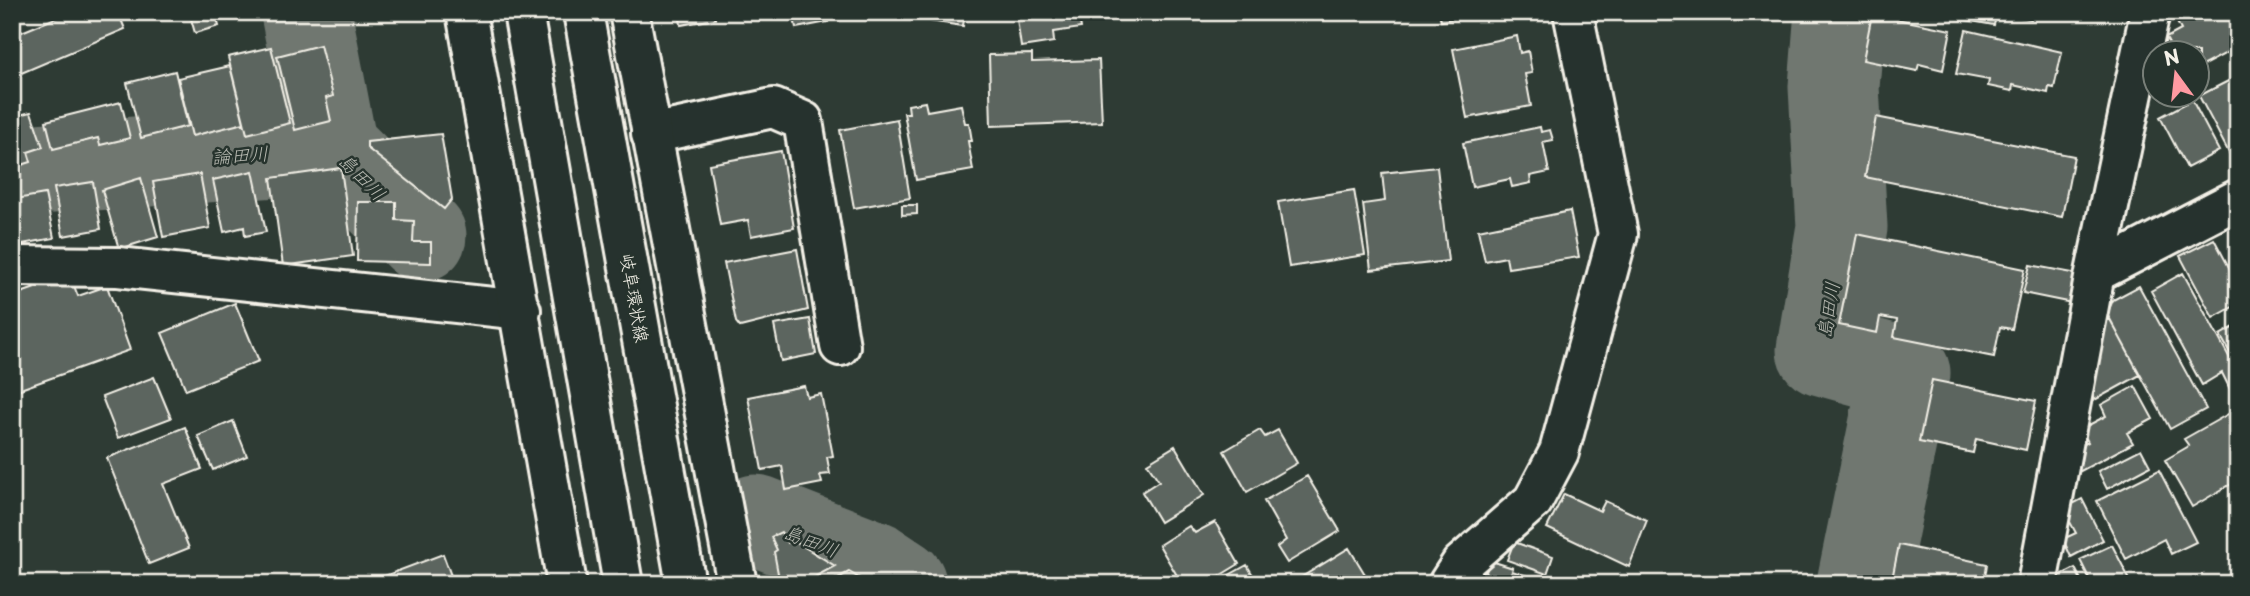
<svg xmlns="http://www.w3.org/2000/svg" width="2250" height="596" font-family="'Playpen Sans','Klee One',sans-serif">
<rect width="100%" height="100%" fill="#2e3b34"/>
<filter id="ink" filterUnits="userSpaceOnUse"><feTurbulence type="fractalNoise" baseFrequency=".0143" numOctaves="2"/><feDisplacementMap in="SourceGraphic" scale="14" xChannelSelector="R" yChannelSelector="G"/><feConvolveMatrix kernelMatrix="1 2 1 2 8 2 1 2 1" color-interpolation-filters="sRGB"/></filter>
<g filter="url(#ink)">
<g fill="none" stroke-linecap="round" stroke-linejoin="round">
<path stroke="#6f7770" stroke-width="91" d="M306,12L332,148
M1840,12L1834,87L1842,227L1822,350L1905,373L1862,584
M332,148L421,236
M12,180L37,169L332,148
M756,520L874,566L901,584"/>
</g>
<path fill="#5c655e" stroke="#f4f1e8" stroke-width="2" d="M70,12H118L125,29L12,77V36Z
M189,12H215L219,26L195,33Z
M257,12H287L259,19Z
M679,12H715V19L681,25Z
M793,12H826L828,22L796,28Z
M871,12H965L963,26Z
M1016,12H1078L1081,28L1053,32L1054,42L1021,47Z
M1439,12H1493L1441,21Z
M1950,12H2033L2031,19L1997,13L1994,25L1949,17Z
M2172,12H2229L2238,29V47L2198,68V52H2173L2166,38L2181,30Z
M1872,14L1951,30L1943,70L1919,64L1917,71L1863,60Z
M1966,30L2062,52L2054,88L2049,87L2048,93L2013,85L2012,91L1988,86L1989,80L1956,74Z
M1517,36L1520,53L1528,51L1532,73L1525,74L1531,106L1467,118L1453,49Z
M320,45L333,96L326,98L331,121L295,130L277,56Z
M271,47L290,123L247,134L228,57Z
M1032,54V62L1099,60L1102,122L991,126L989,55Z
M230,66L244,123L192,136L178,78Z
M175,71L188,126L141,138L127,83Z
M2238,76V168H2237L2199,96Z
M2192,100L2219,151L2187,168L2160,117Z
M121,102L130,138L100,145L98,138L53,149L46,121Z
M925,102L927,111L961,105L965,123H969L972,141H968L973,170L916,180L904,113H909L908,105Z
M31,112L43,147L28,152L31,162L12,168V117Z
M1876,117L2074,156L2062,217L1865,177Z
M897,119L910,198L854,208L840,130Z
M1540,127L1541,132L1550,130L1553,140L1543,142L1549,172L1530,176L1531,183L1512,187L1510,179L1472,187L1463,143Z
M441,134L452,199L444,209L367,148V142Z
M781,151L794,228L751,236L748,220L720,225L709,164Z
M1437,167L1448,261L1371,270L1363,204L1385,201L1382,173Z
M341,168L353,256L283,266L271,178Z
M253,171L266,232L245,236L244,227L224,232L213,180Z
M200,174L210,228L163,237L153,182Z
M141,178L158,237L119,249L102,190Z
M93,182L101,229L63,236L54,188Z
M1354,190L1365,255L1289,267L1278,202Z
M45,194L54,238L12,246V210L18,209L16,199Z
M358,202H396V220L414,221L413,242H431V263L357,261Z
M902,205H917V214L902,215Z
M1570,211L1579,257L1508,268L1506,257L1485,261L1478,230Z
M1857,234L2025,269L2012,329L2000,327L1994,357L1894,337L1897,320L1880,317L1877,333L1839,325Z
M2214,239L2238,284V304L2213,318L2180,256Z
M797,249L808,310L740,327L736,322L724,263Z
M2030,265L2078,274L2072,303L2023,293Z
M2183,273L2238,373V392L2233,395L2222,373L2202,385L2151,291Z
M70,276L78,296L107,286L130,350L12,392V296Z
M2139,286L2206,409L2170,429L2107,314L2113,300Z
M235,303L259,361L186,390L162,333Z
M810,319L816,354L781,361L774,325Z
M2110,319L2140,375L2091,402L2084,395L2098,326Z
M2238,325V367L2220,335Z
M154,377L171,418L118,438L102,397Z
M1932,380L2036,401L2026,450L1976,439L1973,453L1919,442Z
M804,386L807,397L821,394L833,456L827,457L830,474L820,475L822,483L786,490L782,466L762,470L748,397Z
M2135,386L2153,419L2127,433L2133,443L2075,474L2077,448L2088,442L2081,429L2106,416L2101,405Z
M2230,413L2238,426V480L2192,507L2165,460L2189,446L2184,439Z
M233,421L247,456L213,470L198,436Z
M185,427L202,469L163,484L189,548L149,564L107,458Z
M1260,430L1265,437L1278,430L1297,463L1247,492L1224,451Z
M1175,446L1204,495L1160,522L1142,492L1159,481L1147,463Z
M2141,449L2150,466L2107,489L2098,471Z
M2159,470L2196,542L2171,554L2164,539L2126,559L2097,501Z
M1307,476L1340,531L1287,563L1277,547L1286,540L1264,501Z
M1564,494L1600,511L1605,501L1647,520L1629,567L1547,528Z
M2082,499L2103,540L2071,557L2063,539L2076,533L2063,509Z
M1215,522L1239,564L1206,584H1182L1159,545L1189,526L1195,533Z
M781,532L788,543L793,540L835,566L802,584H780L774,552L777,550L771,537Z
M1514,542L1553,556L1547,574L1507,560Z
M1899,545L1987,564L1984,584H1891Z
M2112,545L2132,584H2092L2080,560Z
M1349,548L1371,584H1298L1297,580Z
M443,554L454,584H372L371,581Z
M1491,561L1513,568L1508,584H1480Z
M1247,565L1257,582L1218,584L1217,582Z
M2075,568L2083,584H2053L2051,580Z
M1512,571L1553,584H1508Z
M849,572L869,584H827Z"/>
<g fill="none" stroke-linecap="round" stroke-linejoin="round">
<g stroke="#f4f1e8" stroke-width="44">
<path id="minor" d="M651,134L773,108L803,121L840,346
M12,266L118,267L521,310
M2095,273L2238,199
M1448,584L1461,564L1533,501L1559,452L1618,234L1573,12
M2037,584L2095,273L2150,12"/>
</g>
<g stroke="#f4f1e8" stroke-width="44">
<path id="primary" d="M466,12L567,584
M523,12L623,584
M583,12L686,584
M629,12L737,584"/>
</g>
<use href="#minor" stroke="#26332d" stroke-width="38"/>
<use href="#primary" stroke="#26332d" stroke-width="38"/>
</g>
</g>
<g text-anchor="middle" stroke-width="5" stroke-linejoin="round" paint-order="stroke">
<g font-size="18" fill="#f4f1e8" stroke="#26332d">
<text transform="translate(634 298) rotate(80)" y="6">岐阜環状線</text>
</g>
<g font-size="19" font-style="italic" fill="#b8bab2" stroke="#26332d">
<text transform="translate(240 155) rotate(-4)" y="7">論田川</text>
<text transform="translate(362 177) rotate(45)" y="7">島田川</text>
<text transform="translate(1828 310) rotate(-81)" y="7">島田川</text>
<text transform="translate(811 541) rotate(21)" y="7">島田川</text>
</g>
</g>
<rect width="2250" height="596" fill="none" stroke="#26332d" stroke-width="42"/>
<rect x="21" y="21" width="2208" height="554" fill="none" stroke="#f4f1e8" stroke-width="2.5" filter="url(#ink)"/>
<g transform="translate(2176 74) rotate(345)"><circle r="33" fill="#26332d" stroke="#787f78" stroke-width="2"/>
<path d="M0-5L12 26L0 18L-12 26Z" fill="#ff9aa2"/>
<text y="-10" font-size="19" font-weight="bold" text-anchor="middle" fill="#f4f1e8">N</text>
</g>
</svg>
